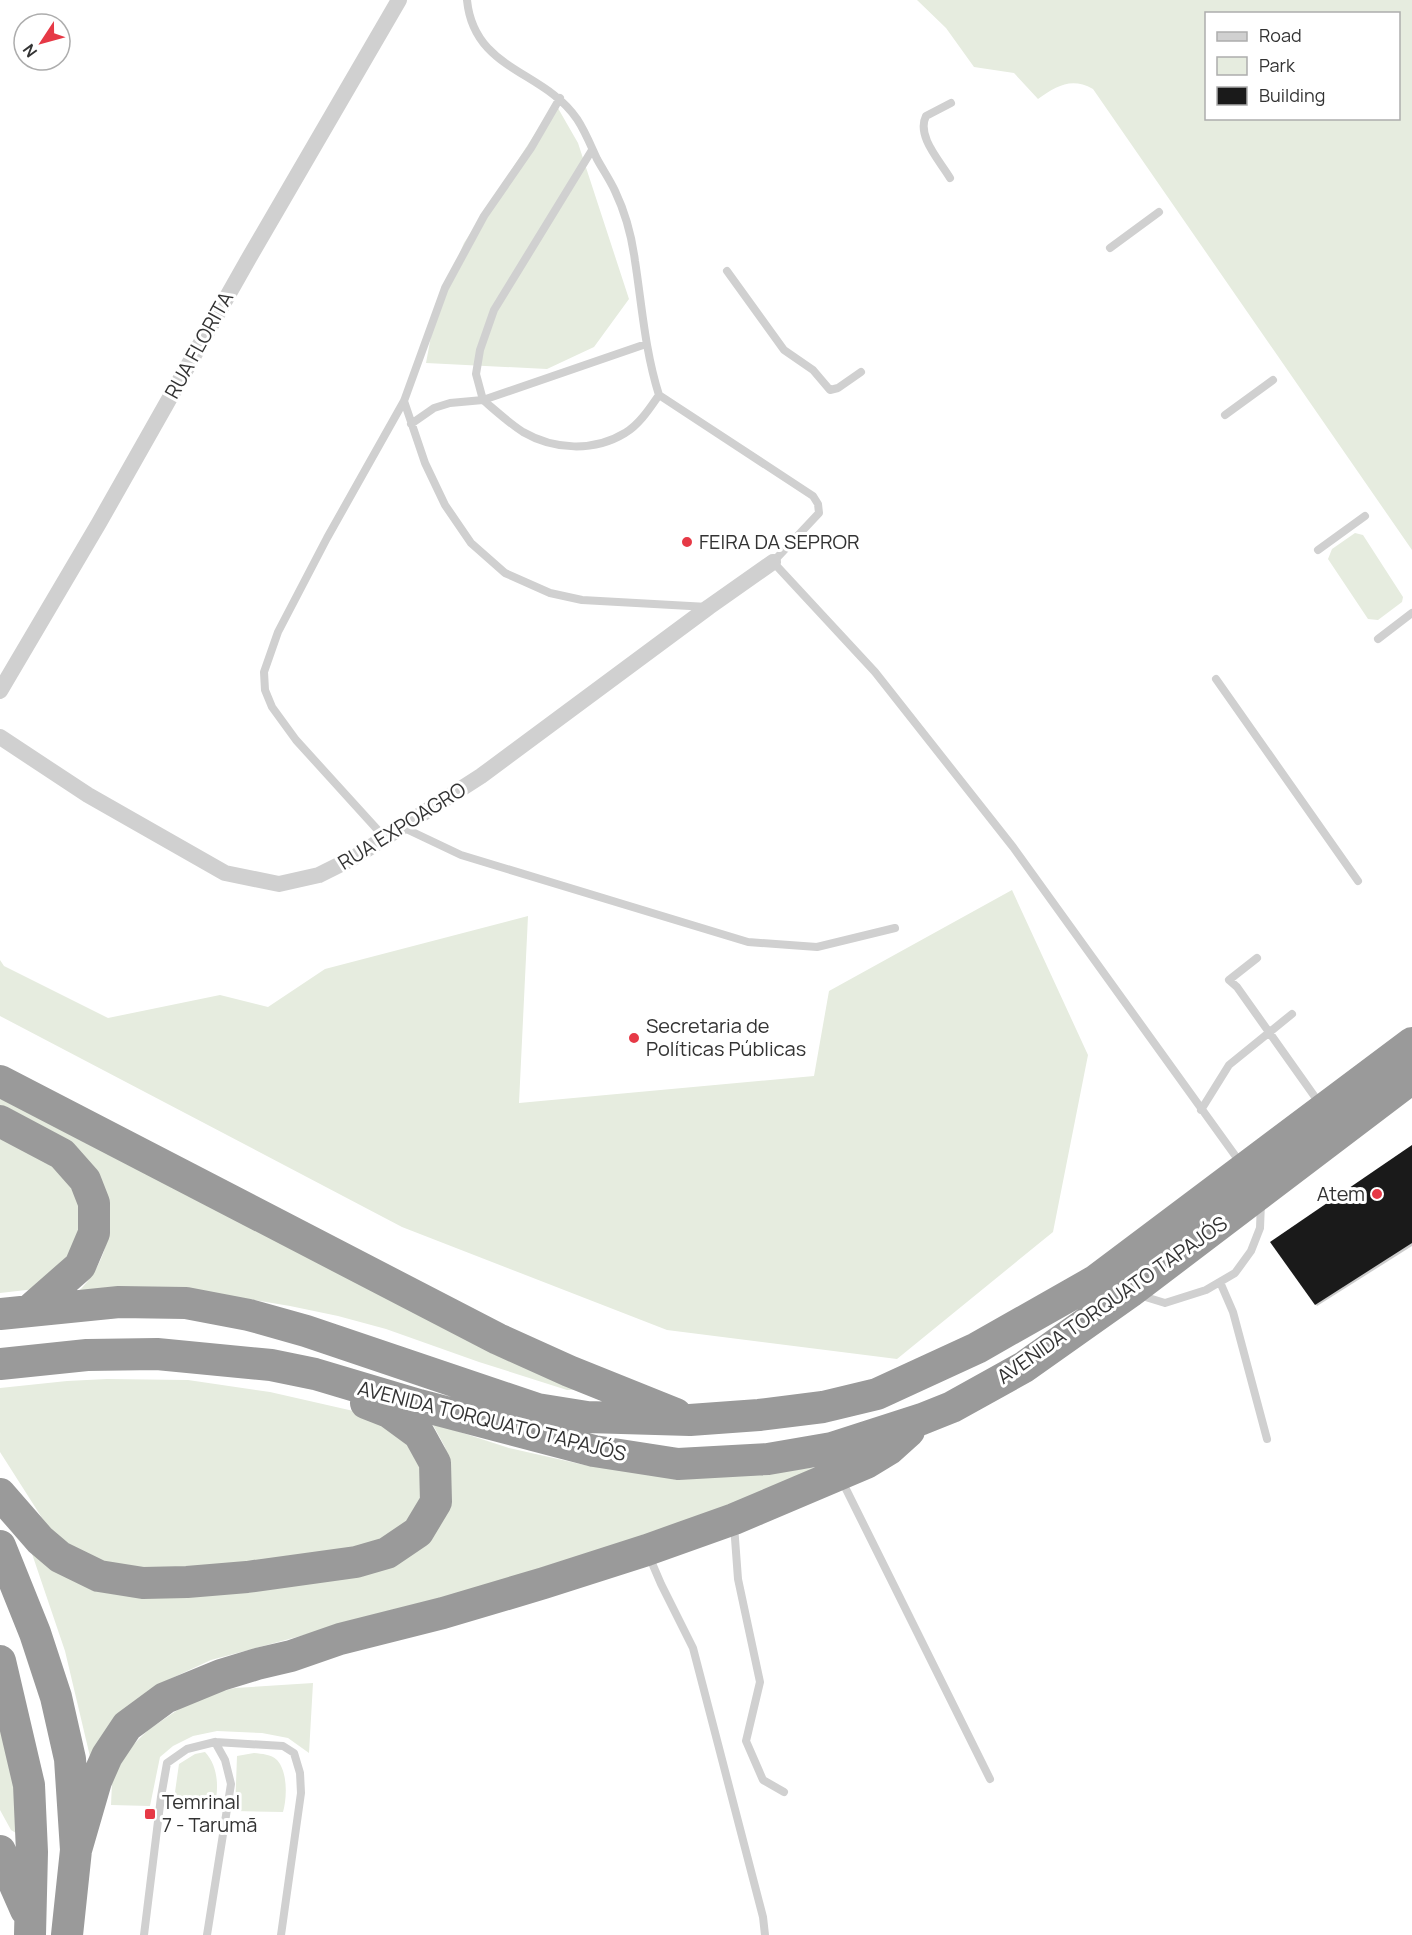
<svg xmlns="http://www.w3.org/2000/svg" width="1412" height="1935" font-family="Manrope,sans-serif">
<rect width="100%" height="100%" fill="#fff"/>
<path fill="#e6ecdf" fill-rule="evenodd" d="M917,0H1412V550L1093,89C1071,77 1057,86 1038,99L1014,73L974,67L946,28ZM1206,14H1398V118H1206Z
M555,103L578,143L629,299L594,347L547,369L426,363L436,309L464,243Z
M1355,533L1363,535L1403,597L1402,602L1378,620L1368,619L1328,559L1332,549Z
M1012,890L1088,1055L1053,1232L897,1359L667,1330L402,1227L0,1016V960L4,966L108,1018L220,995L268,1007L325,969L528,916L519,1103L814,1076L829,991Z
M0,1091L587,1389L567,1390L479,1362L386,1329L338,1316L290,1306L248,1299L77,1293C101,1269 111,1243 109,1209L0,1109Z
M0,1135L61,1169L81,1202V1242L35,1289L0,1293Z
M107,1379L188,1380L270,1392L371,1415L390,1424L421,1459L422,1506L380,1547L167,1571L117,1570L62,1542L44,1521L0,1452V1388L67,1381Z
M432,1423L509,1448L589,1466L772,1472L819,1467L738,1506L471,1590L211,1660L170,1679L92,1765L65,1651L27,1539L66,1571L378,1570L449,1461L445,1447Z
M313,1683L309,1753L288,1738L262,1733L217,1731L193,1736L173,1746L160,1757L150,1806L111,1805L112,1783L119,1762L132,1746L148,1730L182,1707L200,1696L235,1688Z
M0,1714L8,1749L21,1836L11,1830L0,1810Z
M205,1752C219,1767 219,1790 214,1808L173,1806L179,1764L195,1754Z
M254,1753C262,1754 271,1754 277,1760C288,1772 287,1798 283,1812L235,1811L237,1756Z"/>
<path fill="#0003" d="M1412,1147V1246L1317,1306L1272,1243Z"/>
<path fill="#1a1a1a" d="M1412,1145V1243L1315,1305L1270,1242Z"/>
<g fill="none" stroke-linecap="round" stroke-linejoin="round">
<path stroke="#d0d0d0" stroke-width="8" d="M467,0C474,71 544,70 577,119C585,131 591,146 597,159C603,170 610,180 615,191C625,212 632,238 635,261C642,306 645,351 659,395
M592,150L494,310L480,350L476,374L483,400L646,344
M950,178C940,161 916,136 926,116L951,103
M1110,248L1159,212
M727,271L784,350L813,370L830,390L838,388L861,372
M404,401L425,463L445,505L471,543L505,573L550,593L582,600L708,607
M1225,415L1273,380
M411,424L434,408L450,403L483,400C496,411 509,423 523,432C554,450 594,452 625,433C639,425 650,408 659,395L813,496L818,504L819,513L773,562L875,672L1013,847L1242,1165
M1318,550L1365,516
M1378,639L1412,613
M1216,679L1358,881
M402,827L461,855L748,942L817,947L895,928
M385,838L296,740L272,707L265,690L264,672L278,632L327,538L404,401L445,288L484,216L531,148L560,98
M1257,958L1229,980L1237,987L1320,1104
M1201,1110L1229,1065L1292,1014
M1220,1282L1233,1312L1267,1439
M1139,1295L1165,1303L1206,1290L1235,1273L1251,1251L1260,1228L1261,1202
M841,1479L990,1779
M734,1525L738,1579L760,1682L746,1741L763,1780L784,1792
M649,1556L661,1584L693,1648L763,1917L765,1935
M144,1935L161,1797L167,1763L187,1749L215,1742L283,1746L294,1753L300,1773L301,1793L281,1935
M207,1935L231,1784L225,1760L215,1742"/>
<path stroke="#d0d0d0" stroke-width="16" d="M0,691L99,523L249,258L399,0
M0,737L88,795L225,873L279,884L319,875L355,857L481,776L709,607L773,562"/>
<path stroke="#9a9a9a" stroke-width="32" d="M0,1081L498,1339L569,1371L676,1414
M0,1121L62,1154L85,1180L94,1203V1233L80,1266L31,1309
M0,1314L119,1302L186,1303L249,1315L306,1331L537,1409L587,1417L690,1420L759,1415L823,1407L877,1394L977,1348L1095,1281L1412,1043
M0,1364L87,1355L157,1354L271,1365L315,1374L419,1405L594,1451L678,1464L768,1459L832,1448L922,1419L952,1407L1024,1367L1130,1292L1412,1078
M0,1494L40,1540L60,1557L99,1576L143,1583L187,1582L247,1577L356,1562L387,1553L418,1532L436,1502L435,1463L419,1434L389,1412L366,1403
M0,1546L35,1633L56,1697L70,1759L76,1850L67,1935
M0,1661L29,1785L32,1852L30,1935
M76,1850L96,1781L107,1756L127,1726L165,1698L221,1675L257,1664L291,1656L340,1639L443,1613L544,1583L647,1550L734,1519L866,1463L889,1449L909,1431
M0,1851L26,1910"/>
</g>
<g fill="#e63946" stroke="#fff" stroke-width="2">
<circle cx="687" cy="542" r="6"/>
<circle cx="634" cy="1038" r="6"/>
<circle cx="1377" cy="1194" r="6"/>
<rect x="144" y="1808" width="12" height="12" rx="3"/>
</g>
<g text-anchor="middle" stroke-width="6" stroke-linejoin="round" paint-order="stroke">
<g font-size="20" fill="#333" stroke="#fff">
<text transform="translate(199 345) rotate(-61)" y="7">RUA FLORITA</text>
<text transform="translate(402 826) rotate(-32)" y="7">RUA EXPOAGRO</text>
<text transform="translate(1112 1300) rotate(-35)" y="7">AVENIDA TORQUATO TAPAJÓS</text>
<text transform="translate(492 1421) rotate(14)" y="7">AVENIDA TORQUATO TAPAJÓS</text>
</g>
<g font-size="20" fill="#333" stroke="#fff" text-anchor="start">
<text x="699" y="549">FEIRA DA SEPROR</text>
<text x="646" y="1033">Secretaria de<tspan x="646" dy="23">Políticas Públicas</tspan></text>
<text x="1365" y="1201" text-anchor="end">Atem</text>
<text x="162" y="1809">Temrinal<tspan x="162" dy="23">7 - Tarumã</tspan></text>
</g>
</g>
<rect x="1205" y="12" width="195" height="108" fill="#ffffff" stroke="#adadad" stroke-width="1.5"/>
<rect x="1217" y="32" width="30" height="9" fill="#d0d0d0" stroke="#adadad" stroke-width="1.5"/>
<text x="1259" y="42" font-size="18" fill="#333333">Road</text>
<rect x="1217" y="57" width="30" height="18" fill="#e6ecdf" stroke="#adadad" stroke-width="1.5"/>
<text x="1259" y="72" font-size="18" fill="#333333">Park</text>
<rect x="1217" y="87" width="30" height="18" fill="#1a1a1a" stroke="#adadad" stroke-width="1.5"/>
<text x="1259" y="102" font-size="18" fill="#333333">Building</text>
<g transform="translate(42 42) rotate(234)"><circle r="28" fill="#ffffff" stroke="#adadad" stroke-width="1.5"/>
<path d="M0-4.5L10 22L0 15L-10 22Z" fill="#e63946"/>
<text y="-9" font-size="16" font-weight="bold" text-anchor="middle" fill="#333333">N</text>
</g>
</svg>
